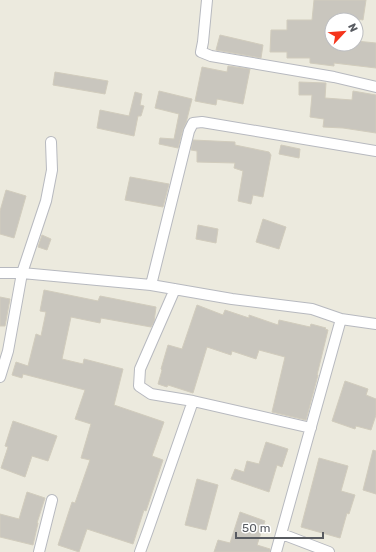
<svg xmlns="http://www.w3.org/2000/svg" width="376" height="552" font-family="Rubik,sans-serif">
<rect width="100%" height="100%" fill="#eceade"/>
<path fill="#c9c6be" stroke="#d1ccbd" d="M314,0H366L363,20L338,16V18H332V44H356V41L376,43V68L334,63V66L310,63V58H287V52H270L271,30H287V20H312Z
M220,35L263,45L261,58L216,50Z
M228,66L250,69L243,104L217,99L216,105L195,101L202,67L227,72Z
M55,72L108,81L105,94L53,85Z
M299,82L326,83L325,98L352,100L353,91L376,95V133L343,128L323,127L324,119L310,117L312,95H299Z
M159,91L192,99L186,123L183,129L178,148L159,144L160,138L174,139L179,114L155,108Z
M135,92L142,94L140,105L144,106L141,116H138L134,136L97,128L100,110L129,116Z
M193,140L235,142V145L269,152L271,155L263,197L253,195L251,204L238,201L243,171L234,168L235,163L197,162V151L191,150Z
M281,145L300,149L299,158L279,154Z
M130,177L169,184L163,207L125,200Z
M6,190L26,196L14,238L0,234V211Z
M263,219L286,227L279,249L256,242Z
M198,225L218,229L216,243L196,239Z
M42,235L51,239L47,250L38,247Z
M44,290L98,301L100,296L156,307L154,322L151,327L101,318L100,323L71,317L62,359L83,364L84,359L123,369L114,405L164,422L152,456L163,460L146,511L144,510L133,544L87,529L79,552L58,545L72,502L75,503L90,460L81,458L91,424L75,419L85,390L23,374L22,378L12,375L16,362L28,366L36,334L41,336L46,312L40,311Z
M0,297L10,299L5,326H0Z
M197,305L223,315L225,310L249,318V315L278,325L279,320L310,327L311,324L326,328L325,329L328,330L317,375H318L306,420L272,412L285,357L259,350L256,359L232,351L231,355L207,347L193,393L168,385L167,387L158,384L162,370L161,369L168,345L182,349Z
M345,381L368,389L366,395L376,399V415L371,430L356,426L355,429L332,421Z
M13,421L57,436L48,461L32,456L25,477L1,468L8,447L5,446Z
M266,442L288,449L282,467L277,465L269,492L231,479L235,469L244,472L247,461L259,464Z
M373,450L376,451V494L363,490Z
M319,458L348,466L341,491L355,495L349,514L347,513L340,538L301,527Z
M197,479L218,485L206,530L185,525Z
M27,492L45,498L37,523H38L33,545L0,537V514L19,519Z
M240,512L265,521L257,545L270,549V552H214L218,540L230,543Z"/>
<g fill="none" stroke-linecap="round" stroke-linejoin="round">
<g stroke="#b7b9bf" stroke-width="12">
<path id="minor" d="M207,0L203,42L201,52L211,56L334,77L376,87
M0,273H22L151,285L232,299L312,309L341,319L376,324
M151,285L189,131L193,123L202,122L376,151
M175,289L140,369L139,386L151,394L193,401L311,428
M0,377L8,351L22,273L46,201L52,170L51,142
M282,534L329,552
M39,552L52,500
M140,552L148,530L193,401
M276,552L341,319"/>
</g>
<use href="#minor" stroke="#fff" stroke-width="10"/>
</g>
<g transform="translate(344 32) rotate(64)"><circle r="19" fill="#ffffff" stroke="#bcbdc0"/>
<path d="M0-3L7 15L0 10L-7 15Z" fill="#f5351c"/>
<text y="-6" font-size="11" font-weight="bold" text-anchor="middle" fill="#585b61">N</text>
</g>
<path d="M236 532v6h87v-6" fill="none" stroke="#585b61" stroke-width="2"/>
<text x="242" y="532" font-size="12" fill="#585b61" stroke="#ffffff" stroke-width="3" paint-order="stroke">50 m</text>
</svg>
